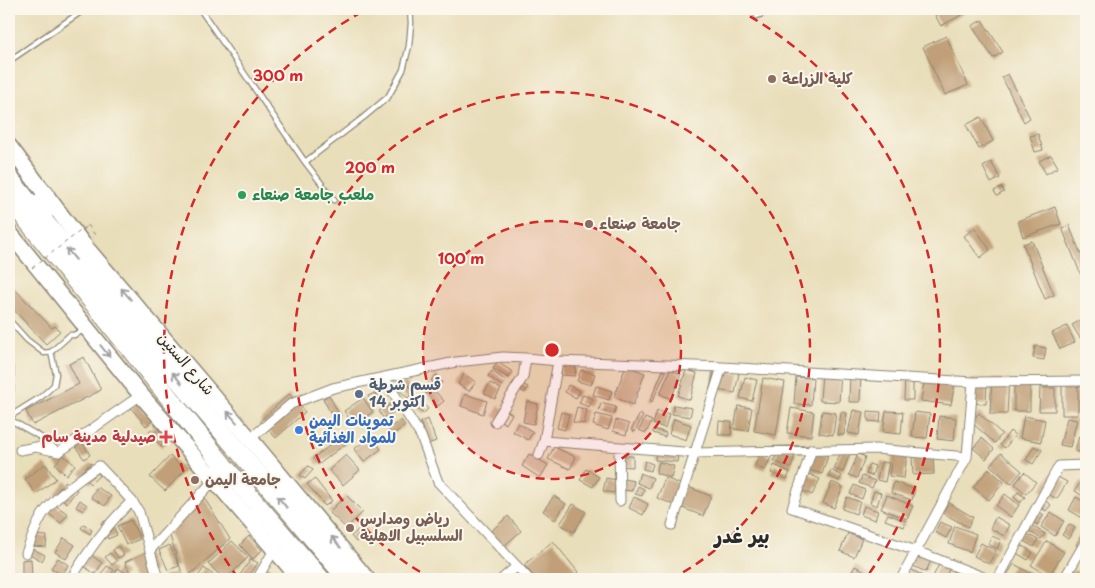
<svg xmlns="http://www.w3.org/2000/svg" width="1095" height="588" font-family="'Playpen Sans','Playpen Sans Arabic',sans-serif">
<rect width="100%" height="100%" fill="#fbf7ec"/>
<filter id="ink" filterUnits="userSpaceOnUse"><feTurbulence type="fractalNoise" baseFrequency=".02" numOctaves="2"/><feDisplacementMap in="SourceGraphic" scale="10" xChannelSelector="R" yChannelSelector="G"/><feConvolveMatrix kernelMatrix="1 2 1 2 8 2 1 2 1" color-interpolation-filters="sRGB"/></filter>
<filter id="wash" filterUnits="userSpaceOnUse"><feTurbulence type="fractalNoise" baseFrequency=".0096" numOctaves="4" result="noise"/><feDisplacementMap in="SourceGraphic" scale="20" xChannelSelector="R" yChannelSelector="G"/><feGaussianBlur stdDeviation="1.12" result="paint"/><feColorMatrix in="noise" values="0 0 0 0 0 0 0 0 0 0 0 0 0 0 0 0 0 1.4 0 .05"/><feComposite in="paint" operator="in"/></filter>
<g filter="url(#wash)">
<rect width="100%" height="100%" fill="#e9deba"/>
<g id="blocks">
<path fill="#c1a079" d="M949,9H963L965,13L941,26L935,15Z
M982,20L1003,52L993,58L972,26Z
M946,36L968,85L945,95L923,47Z
M1008,74L1030,118L1024,122L1002,77Z
M981,117L993,141L979,149L966,125Z
M1038,134L1043,150L1035,152L1030,136Z
M1051,155L1058,167L1046,174L1039,161Z
M991,162L1000,178L991,183L983,167Z
M1002,187L1004,192L997,196L994,191Z
M1055,207L1061,224L1023,237L1018,221Z
M1069,225L1086,267V273L1081,275L1062,228Z
M975,228L990,250L980,258L964,236Z
M1032,241L1054,295L1045,299L1023,244Z
M9,283L52,328L55,326L60,331L46,344L9,305Z
M1086,317V335L1080,338L1072,325Z
M1067,326L1075,342L1060,349L1052,333Z
M1035,346L1046,348L1044,360L1033,358Z
M84,357L101,390L33,425L26,411L79,384L69,364Z
M497,362L513,372L509,378L493,369Z
M562,365L576,367L575,376L561,375Z
M626,366L645,373L633,405L614,397Z
M9,367H14V392H9Z
M714,369L739,373L735,393L710,389Z
M581,370L595,374L591,385L577,381Z
M663,370L666,372L652,402L650,401Z
M670,370L681,374L671,399L660,394Z
M686,370L697,373L690,400L678,396Z
M492,371L506,381L502,386L488,376Z
M822,372L841,373L839,402L820,401Z
M850,373L861,374L860,402H849Z
M464,374L476,382L469,391L458,384Z
M905,374H913V400H904Z
M437,375L442,383L436,387L431,380Z
M925,376L955,381L951,405L921,401Z
M745,377L757,380L752,401L740,398Z
M796,377L813,378L811,405L794,404Z
M763,378L785,382L776,435L754,431Z
M971,379L987,380L986,404L970,403Z
M992,379H1009L1007,414H990Z
M515,380L528,387L525,393L511,385Z
M405,382L414,391L408,398L398,389Z
M490,383L501,389L495,399L484,393Z
M1014,383H1030V411H1014Z
M568,385L580,391L576,398L565,392Z
M1062,385L1078,386V415H1062Z
M596,386L612,391L609,400L593,395Z
M431,387L444,401L438,406L425,392Z
M1040,388H1055V411H1039Z
M375,393L379,402L372,405L368,396Z
M289,394L305,412L276,438L260,421Z
M465,394L487,401L483,414L461,406Z
M329,395L339,414L333,417L323,399Z
M583,395L593,399L589,407L579,403Z
M1085,396H1086V418L1082,417Z
M363,398L373,412L354,425L344,411Z
M419,398L428,409L423,414L413,403Z
M527,401L538,404L534,424L523,422Z
M137,403L152,421L146,426L131,408Z
M601,403L616,407L614,414L599,410Z
M390,404L394,412L383,418L379,411Z
M674,405L692,408L690,417L672,414Z
M499,406L512,414L506,424L493,416Z
M738,406L752,408L748,431L734,429Z
M577,407L587,410L584,424L573,422Z
M791,408L814,412L811,436L787,433Z
M853,410L863,412L859,435L848,433Z
M657,411L669,414L665,428L653,424Z
M822,411L836,413L833,435L819,433Z
M868,411L881,412L880,422L868,421Z
M886,411L903,412L901,434L883,432Z
M561,412L569,414L565,430L557,428Z
M841,412L847,413L844,435H838Z
M915,412L930,414L927,438L912,437Z
M979,413L1002,434L995,443L971,422Z
M596,414L612,418L608,430L593,425Z
M640,414L643,416L635,432L631,430Z
M939,416L956,418L954,441L937,439Z
M1024,416L1045,420L1041,442L1020,438Z
M645,418L652,421L646,433L639,430Z
M1067,418L1077,420L1070,447L1060,445Z
M428,419L436,441L428,444L420,422Z
M674,419L691,425L686,440L669,434Z
M401,420L405,426L392,435L388,429Z
M616,420L629,424L626,435L613,431Z
M719,421L732,422L731,435H718Z
M518,423L533,432L528,440L513,432Z
M156,426L168,442L161,447L149,431Z
M654,429L666,433L665,437L653,433Z
M1010,431L1015,435L1005,448L1000,445Z
M344,435L349,441L318,465L313,458Z
M1079,436L1086,438V444L1083,453L1075,451Z
M371,437L381,449L364,462L354,449Z
M982,438L994,449L986,459L973,448Z
M81,440L90,455L84,459L74,444Z
M780,446L796,452L791,468L774,461Z
M1034,446L1042,450L1033,464L1026,460Z
M554,447L576,457L570,469L548,459Z
M656,449L679,451L677,462L655,460Z
M842,450L850,453L843,472L834,469Z
M815,452L828,456L822,474L809,470Z
M893,452L907,454L904,478L889,476Z
M760,453L771,457L765,470L755,466Z
M1001,453L1022,471L1011,484L990,465Z
M529,454L548,465L540,478L522,466Z
M858,454L865,457L857,478L849,475Z
M63,455L75,465L66,475L55,464Z
M346,455L360,470L343,485L329,470Z
M170,456L185,470L165,491L150,477Z
M618,456H633V467L618,466Z
M933,456L934,474L913,475L912,457Z
M645,461L653,464L651,471L643,469Z
M659,462L674,466L671,478L656,473Z
M881,462L889,463L885,482L877,480Z
M91,463L101,474L90,484L80,473Z
M45,464L56,479L36,494L25,479Z
M869,464L875,466L872,476L866,474Z
M774,465L790,472L787,479L771,473Z
M308,466L313,470L305,479L300,475Z
M586,469L599,477L593,487L580,480Z
M989,469L1004,482L989,500L973,487Z
M831,470L842,476L839,481L828,476Z
M802,471L820,479L812,495L795,487Z
M1024,472L1036,482L1026,494L1015,484Z
M640,473L653,478L649,488L637,483Z
M1051,473L1067,482L1057,499L1041,490Z
M862,476L875,481L872,488L859,483Z
M606,478L616,480L614,493L603,491Z
M665,478L711,496L703,516L657,498Z
M315,479L332,501L325,506L307,484Z
M623,479L634,481L632,491L622,490Z
M65,481L77,490L67,503L55,494Z
M1081,481L1086,484V498L1075,491Z
M832,482L843,487L834,508L823,503Z
M894,482L915,489L912,500L891,493Z
M854,485L865,490L862,499L850,494Z
M638,486L644,489L642,496L635,494Z
M97,487L111,496L105,506L91,497Z
M874,491L881,493L877,506L870,503Z
M1018,492L1025,497L1020,503L1014,497Z
M201,493L230,539L185,579H184L169,533Z
M1005,494L1019,505L1011,517L996,506Z
M346,495L363,512L346,528L329,512Z
M887,495L913,506L907,519L881,509Z
M554,496L566,504L555,520L543,511Z
M634,497L648,504L643,515L629,508Z
M847,497L860,502L856,514L842,509Z
M1076,497L1086,503V515L1084,519L1069,510Z
M80,500L87,505L83,511L76,507Z
M1044,500L1051,505L1046,511L1039,506Z
M947,502L973,517L968,527L941,512Z
M573,504L586,512L574,532L560,524Z
M55,505L68,514L61,523L49,514Z
M864,506L878,511L875,520L861,515Z
M1038,511L1044,515L1037,525L1031,521Z
M1051,512L1064,521L1055,536L1041,527Z
M888,514L906,521L904,527L885,520Z
M508,516L521,531L503,547L490,532Z
M996,517L1010,525L1004,536L990,528Z
M110,519L117,535L108,539L101,523Z
M131,520L140,539L126,545L117,526Z
M940,522L952,527L946,538L935,532Z
M1026,522L1045,534L1041,539L1023,527Z
M84,524L92,530L90,534L81,528Z
M1069,524L1075,528L1068,539L1062,535Z
M363,526L367,531L356,542L351,536Z
M955,526L976,534L970,552L949,544Z
M1022,531L1038,540L1034,547L1018,538Z
M1083,531L1086,533V551L1076,545Z
M848,533L862,539L854,557L840,551Z
M34,535L47,536L46,547L33,546Z
M249,536L262,550L253,559L240,545Z
M992,536L1001,540L997,549L988,544Z
M64,538L75,545L66,559L55,552Z
M232,541L248,557L226,579H224L208,564Z
M553,541L578,572L570,579H536L524,565Z
M1047,541L1064,552L1049,576L1031,565Z
M981,543L996,551L989,564L974,556Z
M1020,544L1033,553L1028,560L1015,552Z
M170,545L179,566L168,570L159,550Z
M118,546L124,555L118,558L113,550Z
M31,548L45,555L42,561L28,553Z
M146,552L155,571L139,579H133L125,562Z
M110,553L117,561L112,565L105,557Z
M916,553L931,560L926,572L911,565Z
M90,554L102,563L95,574L82,565Z
M58,558L68,565L62,575L51,568Z
M31,559L32,577H22V560Z
M251,559L258,563L247,579H237Z
M941,560L951,564L945,579H932Z
M1014,564L1032,574L1028,579H1014L1007,575Z
M107,566L114,570L108,579H99L98,578Z
M855,566L878,578L877,579H848Z
M118,568L126,573L122,579H111Z
M204,568L219,579H196Z
M910,569L927,578L926,579H905Z
M954,569L971,574L970,579H951Z
M1074,570L1086,577V579H1069Z
M266,571L274,576L271,579H260Z
M46,573L54,579H41Z
M175,573L177,579H163L162,577Z"/>
</g>
</g>
<g filter="url(#ink)">
<use href="#blocks" fill-opacity="0" stroke="#8a8472" stroke-width="1"/>
<g fill="none" stroke-linecap="round" stroke-linejoin="round">
<g stroke="#8a8472" stroke-width="7">
<path id="lane" d="M200,9L305,162L334,200
M757,16L773,9
M9,61L85,9
M305,162L364,117L388,97L403,70L409,46L411,23L410,9
M9,320L27,340L44,353L51,352L70,335H74L84,330
M9,417L41,397L54,385L56,374L51,352
M9,419L42,438L56,449"/>
</g>
<g stroke="#8a8472" stroke-width="11">
<path id="street" d="M384,378L421,436L438,482L529,579
M495,422L523,377L526,358
M250,439L291,404L333,388L456,362L503,357L526,358L558,361L722,367L973,382L1086,381
M544,441L696,453L876,449L967,457
M619,447L620,501
M812,449L792,508L916,551L988,579
M20,450L36,447L59,452L141,395
M539,455L544,441L558,361
M672,525L722,367
M150,550L214,480
M26,553C32,539 36,522 46,510C60,493 81,478 99,466L132,501L139,512L158,579
M71,579C88,551 108,523 132,501
M257,579L274,550
M502,579L517,566
M901,579L967,457L973,382
M998,579L1059,466L1086,465
M1064,579L1086,541"/>
</g>
<g stroke="#8a8472" stroke-width="18">
<path id="primary" d="M9,146L83,244L250,439L367,579
M9,232L141,395L300,579"/>
</g>
<g stroke="#8a8472" stroke-width="20">
<path id="highway" d="M9,178L43,220L347,579
M9,198L224,466L321,579
M43,220L45,194
M214,480L224,466"/>
</g>
<path stroke="#8a8472" stroke-width="1" stroke-dasharray="4 4" stroke-linecap="butt" d="M88,225L95,235L92,238"/>
<use href="#lane" stroke="#fff" stroke-width="4.5"/>
<use href="#street" stroke="#fff" stroke-width="9"/>
<use href="#primary" stroke="#fff" stroke-width="15"/>
<use href="#highway" stroke="#fff" stroke-width="18"/>
<path stroke="#8a8472" stroke-width="1" stroke-dasharray="4 4" stroke-linecap="butt" d="M32,268L88,225"/>
</g>
<defs><path id="oneway-shaft" d="M-6 0H5M1.5-3L5.5 0L1.5 3" fill="none" stroke-width="1.6" stroke-linecap="round" stroke-linejoin="round" transform="scale(1.25)"/></defs>
<g stroke="#a0a0a0">
<use href="#oneway-shaft" transform="translate(71 254) rotate(-130)"/>
<use href="#oneway-shaft" transform="translate(126 294) rotate(-131)"/>
<use href="#oneway-shaft" transform="translate(105 351) rotate(51)"/>
<use href="#oneway-shaft" transform="translate(177 378) rotate(-130)"/>
<use href="#oneway-shaft" transform="translate(232 417) rotate(-131)"/>
<use href="#oneway-shaft" transform="translate(282 502) rotate(-130)"/>
<use href="#oneway-shaft" transform="translate(336 542) rotate(-130)"/>
</g>
</g>
<circle cx="552" cy="350" r="129" fill="#d62828" fill-opacity=".12"/>
<g fill="none" stroke="#d62828" stroke-width="2.5" stroke-dasharray="9 6">
<circle cx="552" cy="350" r="129"/>
<path d="M433 579A258 258 0 1 1 671 579"/>
<path d="M238 578A388 388 0 0 1 367 9M737 9A388 388 0 0 1 866 578"/>
</g>
<g fill="#8d6e63" stroke="#fbf7ec" stroke-width="2">
<circle cx="772" cy="79" r="5"/>
<circle cx="589" cy="224" r="5"/>
<circle cx="195" cy="480" r="5"/>
<circle cx="350" cy="528" r="5"/>
</g>
<circle fill="#2e9e5b" stroke="#fbf7ec" stroke-width="2" cx="242" cy="195" r="5"/>
<circle fill="#5c6f8a" stroke="#fbf7ec" stroke-width="2" cx="359" cy="394" r="5"/>
<circle fill="#3f7fe0" stroke="#fbf7ec" stroke-width="2" cx="299" cy="430" r="5"/>
<path fill="#e0444e" stroke="#fbf7ec" stroke-width="2" d="M163.5 429.5h5v5h5v5h-5v5h-5v-5h-5v-5h5z"/>
<g text-anchor="middle" stroke-width="4" stroke-linejoin="round" paint-order="stroke">
<g font-size="15" font-weight="bold" fill="#785e54" stroke="#fbf7ec" text-anchor="start">
<text x="782" y="84">كلية الزراعة</text>
<text x="599" y="229">جامعة صنعاء</text>
<text x="205" y="485">جامعة اليمن</text>
<text x="360" y="524">رياض ومدارس<tspan x="360" dy="17">السلسبيل الاهلية</tspan></text>
</g>
<g font-size="15" font-weight="bold" fill="#27864d" stroke="#fbf7ec" text-anchor="start">
<text x="252" y="200">ملعب جامعة صنعاء</text>
</g>
<g font-size="15" fill="#2b2b2b" stroke="#fbf7ec">
<text transform="translate(186 364) rotate(49)" y="5">شارع الستين</text>
</g>
<g font-size="15" font-weight="bold" fill="#4e5e75" stroke="#fbf7ec" text-anchor="start">
<text x="369" y="390">قسم شرطة<tspan x="369" dy="17">14 اكتوبر</tspan></text>
</g>
<g font-size="15" font-weight="bold" fill="#366cbe" stroke="#fbf7ec" text-anchor="start">
<text x="309" y="426">تموينات اليمن<tspan x="309" dy="17">للمواد الغذائية</tspan></text>
</g>
<g font-size="15" font-weight="bold" fill="#be3a42" stroke="#fbf7ec" text-anchor="end">
<text x="156" y="442">صيدلية مدينة سام</text>
</g>
<g font-size="20" font-weight="bold" fill="#2b2b2b" stroke="#fbf7ec">
<text x="742" y="543">بير غدر</text>
</g>
</g>
<circle cx="552" cy="350" r="8" fill="#d62828" stroke="#fbf7ec" stroke-width="2.5"/>
<g font-size="15" text-anchor="middle" font-weight="bold" fill="#d62828" stroke="#fbf7ec" stroke-width="4" stroke-linejoin="round" paint-order="stroke">
<text x="278" y="81">300 m</text>
<text x="370" y="173">200 m</text>
<text x="461" y="264">100 m</text>
</g>
<rect width="1095" height="588" fill="none" stroke="#fbf7ec" stroke-width="30"/>
</svg>
